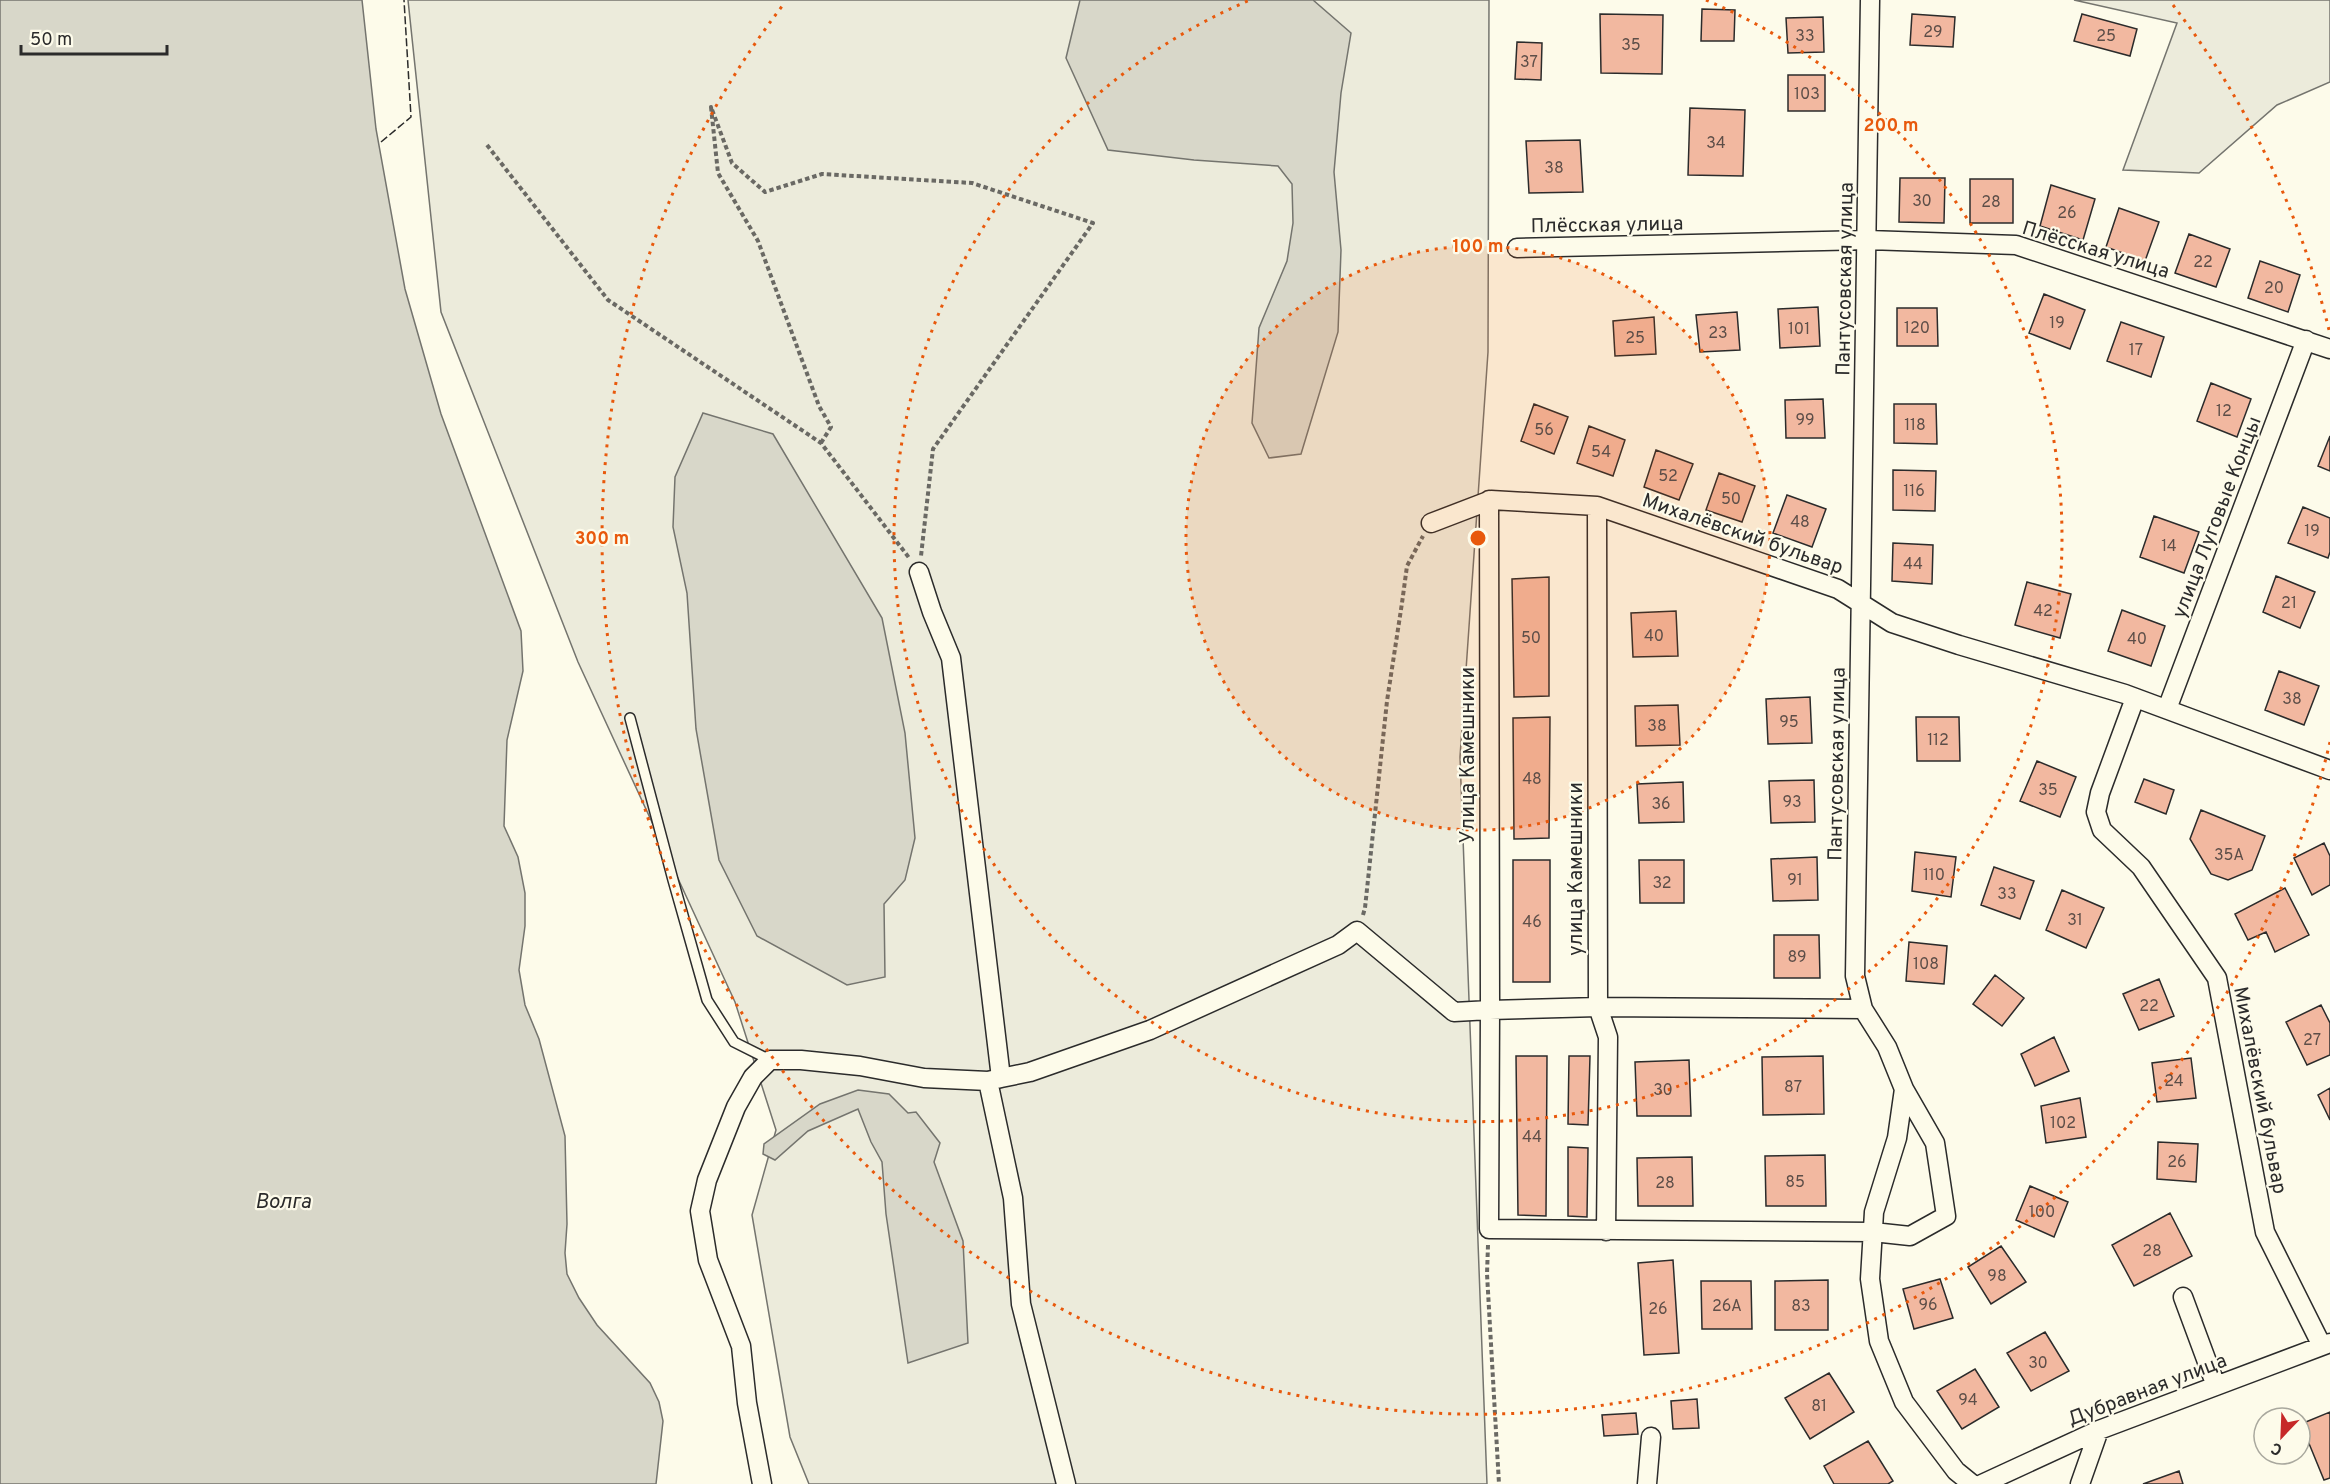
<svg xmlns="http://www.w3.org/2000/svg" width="2330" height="1484" font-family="Overpass,sans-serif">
<rect width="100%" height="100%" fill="#fdfbea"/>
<path fill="#ecebdb" stroke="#74746e" stroke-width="1.5" d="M408,0H1489L1488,352L1460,757L1487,1484H809L790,1437L752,1215L776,1130L735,1002L578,662L441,312Z
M2074,0H2330V82L2277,105L2199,173L2123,170L2177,23Z"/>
<path fill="#d8d7c9" stroke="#74746e" stroke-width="1.5" d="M0,0H362L376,129L405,289L441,414L521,631L523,671L507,740L504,826L518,857L525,893V926L519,970L525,1005L539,1039L565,1136L567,1224L565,1253L567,1274L579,1298L597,1325L650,1383L659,1402L663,1421L656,1484H0Z
M1080,0H1313L1351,33L1341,93L1334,172L1341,250L1338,332L1301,454L1269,458L1252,423L1259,328L1287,261L1293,223L1292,184L1278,166L1194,160L1108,150L1066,58Z
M703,413L773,434L882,618L905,733L915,838L905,880L884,904L885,977L847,985L757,936L719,860L696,729L687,593L673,527L675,477Z
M858,1090L889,1094L908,1113L916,1112L940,1143L934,1162L963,1241L968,1343L908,1363L886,1214L882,1162L871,1142L858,1109L808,1131L775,1160L763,1154L764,1144L820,1104Z"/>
<path fill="#f2b8a0" stroke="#2b2b2b" stroke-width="1.5" d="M1702,9L1735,10L1734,41H1701Z
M1600,14L1663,15L1662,74L1601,73Z
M1912,14L1955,17L1953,47L1910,45Z
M2082,14L2137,29L2130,56L2074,41Z
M1823,17L1824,52L1788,53L1786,18Z
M1517,42L1542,43L1541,80L1515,79Z
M1788,75H1825V111H1788Z
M1690,108L1745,110L1743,176L1688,175Z
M1580,140L1583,192L1529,193L1526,141Z
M1900,178H1945L1944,223L1899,222Z
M1970,179H2013V223H1970Z
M2051,185L2095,199L2083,240L2040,226Z
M2119,208L2159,222L2145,261L2106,247Z
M2189,234L2230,249L2216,287L2175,273Z
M2260,261L2300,275L2288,312L2248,298Z
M2044,294L2085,310L2070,349L2029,333Z
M1818,307L1820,346L1780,348L1778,309Z
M1897,308H1937L1938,346H1897Z
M1737,312L1740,350L1700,352L1696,315Z
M1654,317L1656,354L1615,356L1613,321Z
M2121,322L2164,337L2151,377L2107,361Z
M2211,383L2251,399L2237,437L2197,421Z
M1823,399L1825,438H1786L1785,400Z
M1534,404L1568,417L1554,454L1521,441Z
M1894,404H1936L1937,444L1894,443Z
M1589,426L1625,440L1613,476L1577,463Z
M2330,436V471L2318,466Z
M1656,450L1693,464L1679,500L1644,487Z
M1893,470L1936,471L1935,511L1893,510Z
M1719,473L1755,486L1742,522L1706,510Z
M1787,495L1826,509L1812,547L1773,533Z
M2303,507L2330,518V552L2328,558L2288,543Z
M2154,516L2199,532L2184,573L2140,557Z
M1893,543L1933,545L1932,584L1892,581Z
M2276,576L2315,592L2300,628L2263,612Z
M1549,577V696L1514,697L1512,579Z
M2027,582L2071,594L2060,638L2015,625Z
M2122,610L2165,626L2151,666L2108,651Z
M1676,611L1678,656L1633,657L1631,613Z
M2279,671L2319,686L2304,725L2265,710Z
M1810,697L1812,743L1768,744L1766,699Z
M1678,705L1680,745L1636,746L1635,706Z
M1550,717L1549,838L1514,839L1513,718Z
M1916,717H1959L1960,761H1917Z
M2037,761L2076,777L2060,817L2020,801Z
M2144,779L2174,790L2166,814L2135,802Z
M1814,780L1815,822L1771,823L1769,781Z
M1683,782L1684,822L1639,823L1637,784Z
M2201,810L2265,836L2252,870L2228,880L2211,874L2190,839Z
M2324,843L2330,856V885L2312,895L2294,858Z
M1915,852L1956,857L1951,897L1912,891Z
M1817,857L1818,900L1773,901L1771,859Z
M1513,860H1550V982H1513Z
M1639,860H1684V903H1640Z
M1994,867L2034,881L2020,919L1981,905Z
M2285,888L2309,935L2275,952L2266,932L2248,940L2235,914Z
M2062,890L2104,908L2086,948L2046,930Z
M1774,935H1819L1820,978H1774Z
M1909,942L1947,946L1944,984L1906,981Z
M1995,975L2024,998L2002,1026L1973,1004Z
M2159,979L2174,1016L2139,1030L2123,994Z
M2321,1005L2330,1023V1055L2307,1065L2286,1022Z
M2054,1037L2069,1071L2035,1086L2021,1054Z
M1516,1056H1547L1546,1216L1518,1215Z
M1569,1056H1590L1588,1125L1568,1124Z
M1823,1056L1824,1114L1763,1115L1762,1057Z
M2191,1058L2196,1098L2157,1102L2152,1063Z
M1689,1060L1691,1116H1637L1635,1062Z
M2330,1088V1120L2318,1095Z
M2080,1098L2086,1137L2046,1143L2041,1106Z
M2158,1142L2198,1144L2196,1182L2157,1179Z
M1568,1147L1588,1148L1587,1217L1568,1216Z
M1825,1155L1826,1206H1766L1765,1156Z
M1692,1157L1693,1206H1638L1637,1158Z
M2030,1186L2068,1202L2054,1237L2016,1220Z
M2170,1213L2192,1256L2134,1286L2112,1245Z
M2001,1246L2026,1282L1991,1304L1968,1267Z
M1673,1260L1679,1353L1644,1355L1638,1263Z
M1940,1279L1953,1318L1914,1329L1903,1289Z
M1828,1280V1330H1775V1281Z
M1701,1281H1751L1752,1329H1702Z
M2045,1332L2069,1371L2031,1391L2007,1353Z
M1975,1369L1999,1407L1962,1429L1937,1391Z
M1829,1373L1854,1412L1810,1439L1785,1398Z
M1697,1399L1699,1428L1673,1429L1671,1401Z
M2330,1412V1478L2324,1480L2301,1424Z
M1636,1413L1638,1434L1604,1436L1602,1415Z
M1868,1441L1893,1481L1888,1484H1834L1824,1466Z
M2179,1471L2183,1484H2143Z"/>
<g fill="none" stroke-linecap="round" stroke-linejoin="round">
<g stroke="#2b2b2b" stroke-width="12">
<path id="lane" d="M630,718L673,880L707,1000L734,1042L770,1060"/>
</g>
<g stroke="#2b2b2b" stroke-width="21">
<path id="street" d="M1870,0L1855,976L1863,1009L1887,1047L1904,1089L1897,1138L1874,1212L1870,1279L1879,1341L1904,1402L1956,1471L1972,1484
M1517,248L1868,240L2016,245L2330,349
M1597,506L1598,1007L1608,1037L1606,1231
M1431,523L1491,500L1597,506L1838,589L1892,623L1959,645L2125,694L2330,770
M919,572L932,612L951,658L1001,1078
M2135,698L2100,793L2096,812L2102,830L2141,867L2217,978L2265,1232L2322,1346
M2167,709L2306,340
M1863,1009L1598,1007L1490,1010L1489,1229L1873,1232L1910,1236L1946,1216L1935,1143L1904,1089
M988,1081L1013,1198L1021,1304L1066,1484
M2183,1297L2216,1386
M762,1484L747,1403L741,1346L708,1260L700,1211L707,1180L736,1107L753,1077L770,1060H801L860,1066L924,1078L988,1081L1001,1078L1030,1072L1150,1030L1338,945L1357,931L1454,1012L1490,1010L1489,500
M1647,1484L1651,1437
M1982,1484L2099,1430L2330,1343
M2080,1484L2099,1430"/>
</g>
<path stroke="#6a6964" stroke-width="4" stroke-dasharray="4.5 3" stroke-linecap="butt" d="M487,145L608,300L821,443L910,559
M821,443L831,427L819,406L758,241L718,173L711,107L732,163L765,192L822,174L972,183L1093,223L933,449L921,556
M1363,915L1365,908L1387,701L1402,603L1407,566L1423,536
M1488,1245L1487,1274L1499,1484"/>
<use href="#lane" stroke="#fdfbea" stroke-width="9"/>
<use href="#street" stroke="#fdfbea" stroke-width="18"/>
<path stroke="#2b2b2b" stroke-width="1.5" stroke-dasharray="8 3" stroke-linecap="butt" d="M381,142L411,117L404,0"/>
</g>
<circle cx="1478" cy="538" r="292" fill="#e8590c" fill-opacity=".12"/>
<g fill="none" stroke="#e8590c" stroke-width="3" stroke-dasharray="3 6">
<circle cx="1478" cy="538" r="292"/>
<path d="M1706 0A584 584 0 1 1 1250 0"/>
<path d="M2330 742A876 876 0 1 1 783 5M2173 5A876 876 0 0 1 2330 334"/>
</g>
<g text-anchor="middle" stroke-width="4.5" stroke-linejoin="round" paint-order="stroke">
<g font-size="16" fill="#5d4e48">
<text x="1933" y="37">29</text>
<text x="1805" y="41">33</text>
<text x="2106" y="41">25</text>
<text x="1631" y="50">35</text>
<text x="1529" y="67">37</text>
<text x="1807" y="99">103</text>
<text x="1716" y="148">34</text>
<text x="1554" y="173">38</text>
<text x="1922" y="206">30</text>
<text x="1991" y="207">28</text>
<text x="2067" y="218">26</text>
<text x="2203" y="267">22</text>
<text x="2274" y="293">20</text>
<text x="2057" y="328">19</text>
<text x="1917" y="333">120</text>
<text x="1799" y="334">101</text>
<text x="1718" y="338">23</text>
<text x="1635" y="343">25</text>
<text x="2136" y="355">17</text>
<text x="2224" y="416">12</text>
<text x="1805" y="425">99</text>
<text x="1915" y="430">118</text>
<text x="1544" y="435">56</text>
<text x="1601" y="457">54</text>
<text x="1668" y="481">52</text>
<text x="1914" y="496">116</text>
<text x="1731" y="504">50</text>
<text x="1800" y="527">48</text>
<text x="2312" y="536">19</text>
<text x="2169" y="551">14</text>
<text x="1913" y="569">44</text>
<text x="2289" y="608">21</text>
<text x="2043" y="616">42</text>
<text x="1654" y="641">40</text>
<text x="1531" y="643">50</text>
<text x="2137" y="644">40</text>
<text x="2292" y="704">38</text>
<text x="1789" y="727">95</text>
<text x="1657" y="731">38</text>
<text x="1938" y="745">112</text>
<text x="1532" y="784">48</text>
<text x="2048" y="795">35</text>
<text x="1792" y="807">93</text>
<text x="1661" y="809">36</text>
<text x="2229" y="860">35А</text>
<text x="1934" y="880">110</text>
<text x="1795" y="885">91</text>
<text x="1662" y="888">32</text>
<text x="2007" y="899">33</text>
<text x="2075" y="925">31</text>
<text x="1532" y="927">46</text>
<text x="1797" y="962">89</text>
<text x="1926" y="969">108</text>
<text x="2149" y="1011">22</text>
<text x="2312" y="1045">27</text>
<text x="2174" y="1086">24</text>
<text x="1793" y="1092">87</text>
<text x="1663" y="1095">30</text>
<text x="2063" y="1128">102</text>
<text x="1532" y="1142">44</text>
<text x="2177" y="1167">26</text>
<text x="1795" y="1187">85</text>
<text x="1665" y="1188">28</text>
<text x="2042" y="1217">100</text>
<text x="2152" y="1256">28</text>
<text x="1997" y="1281">98</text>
<text x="1928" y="1310">96</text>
<text x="1727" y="1311">26А</text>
<text x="1801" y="1311">83</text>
<text x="1658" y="1314">26</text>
<text x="2038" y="1368">30</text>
<text x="1968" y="1405">94</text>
<text x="1819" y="1411">81</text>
</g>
<g font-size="20" fill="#2b2b2b" stroke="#fdfbea">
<text transform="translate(1607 224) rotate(-1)" y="7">Плёсская улица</text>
<text transform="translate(2096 249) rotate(17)" y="7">Плёсская улица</text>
<text transform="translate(1844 279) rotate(-89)" y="7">Пантусовская улица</text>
<text transform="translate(2216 517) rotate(-69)" y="7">улица Луговые Концы</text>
<text transform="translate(1743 533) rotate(19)" y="7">Михалёвский бульвар</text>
<text transform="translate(1467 755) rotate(-90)" y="7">Улица Камешники</text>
<text transform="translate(1836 764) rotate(-89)" y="7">Пантусовская улица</text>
<text transform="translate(1575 869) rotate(-90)" y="7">улица Камешники</text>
<text transform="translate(2261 1090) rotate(79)" y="7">Михалёвский бульвар</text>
<text transform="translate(2147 1389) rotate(-21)" y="7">Дубравная улица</text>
</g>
<g font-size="21" font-style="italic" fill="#2b2b2b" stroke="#fdfbea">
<text x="283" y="1208">Волга</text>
</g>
</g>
<circle cx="1478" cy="538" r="9" fill="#e8590c" stroke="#fdfbea" stroke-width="3"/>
<g font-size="18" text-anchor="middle" font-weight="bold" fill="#e8590c" stroke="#fdfbea" stroke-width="4.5" stroke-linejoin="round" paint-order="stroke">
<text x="1891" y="131">200 m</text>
<text x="1478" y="252">100 m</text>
<text x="602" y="544">300 m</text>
</g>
<g transform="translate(2282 1436) rotate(203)"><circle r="28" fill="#fdfbea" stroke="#a9a89e" stroke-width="1.5"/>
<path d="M0-4.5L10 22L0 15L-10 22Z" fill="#c62828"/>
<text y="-9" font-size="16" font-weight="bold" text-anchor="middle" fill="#2b2b2b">С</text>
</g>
<path d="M21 45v9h146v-9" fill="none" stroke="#2b2b2b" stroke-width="3"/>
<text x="30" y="45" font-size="18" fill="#2b2b2b" stroke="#fdfbea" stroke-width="4.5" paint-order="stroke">50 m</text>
</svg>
